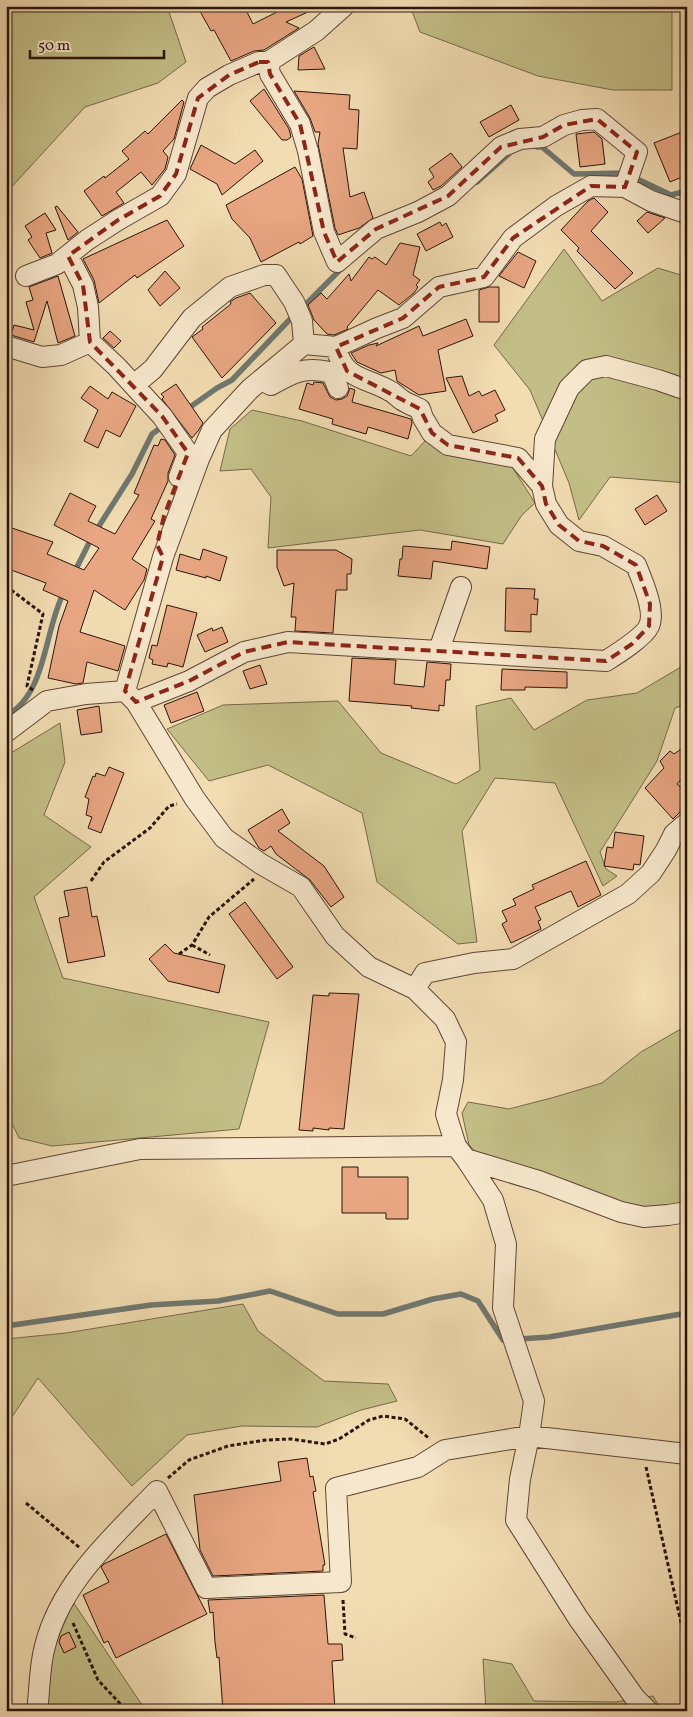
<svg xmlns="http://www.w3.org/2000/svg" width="693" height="1717" font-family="Vollkorn,serif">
<rect width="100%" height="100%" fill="#f2dcb2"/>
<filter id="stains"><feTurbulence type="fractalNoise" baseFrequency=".004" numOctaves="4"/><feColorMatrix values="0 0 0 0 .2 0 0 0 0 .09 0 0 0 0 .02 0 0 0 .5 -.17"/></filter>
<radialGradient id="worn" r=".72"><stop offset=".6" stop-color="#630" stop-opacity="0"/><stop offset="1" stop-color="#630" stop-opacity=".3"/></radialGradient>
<path fill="#c3be87" stroke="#776949" d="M6,6H167L186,62L158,83L85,107L6,193Z
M410,6H668L672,11V90H613L538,76L420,32Z
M564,249L602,301L658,268L687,277V483L610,477L579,520L569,483L530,390L494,345Z
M252,410L302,421L411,456L427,439L511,465L535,503L522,515L503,544L420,530L268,548L271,497L251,469L220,471L230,429Z
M687,633V704L675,708L657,761L600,852L606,869L617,876L603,886L555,783L495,778L462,831L477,942L458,944L377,882L362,813L268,765L209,781L167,729L223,705L338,701L381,753L456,784L480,770L476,706L511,698L534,730L587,700L637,693L681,667L684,634Z
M60,723L65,762L44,815L91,847L34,897L63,978L269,1022L239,1129L52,1146L19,1138L6,1111V756Z
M679,1030L687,1036V1203L654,1209L635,1207L479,1155L469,1145L462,1113L468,1102L509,1109L555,1097L602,1083L641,1052Z
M243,1304L258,1331L324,1381L388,1384L397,1401L361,1410L317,1427L242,1426L187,1435L132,1486L38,1378L6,1426V1339L66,1333Z
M73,1602L146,1711H45L52,1653Z
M483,1659L512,1664L534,1701L615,1702L653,1696L662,1711H486Z"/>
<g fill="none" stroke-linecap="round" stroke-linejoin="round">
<path stroke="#6f7870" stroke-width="5.5" d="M537,147H542L574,174L625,173
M633,177L671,195L687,191
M477,182L511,152
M301,309L344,266
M74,573L92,537L132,474L152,434L217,388L232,380L294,315
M6,716C47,694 44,630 64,592
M6,1326L151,1305L218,1301L270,1291L338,1314H383L433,1299L461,1294L478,1301L503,1340L549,1337L687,1313"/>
</g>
<path fill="#e8a682" stroke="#2b140b" d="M197,6H244L253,24L289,6H321L286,22L299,28L264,50L254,51L231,61L214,30L211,31Z
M314,47L325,69L298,70L299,56Z
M264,89L289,129L291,137L287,140H282L250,101Z
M294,91L350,95L349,109L359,110L357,149L343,148L350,197L364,192L373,218L359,228L338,235L335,228L318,144L320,132H315L310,118Z
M182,100L184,102L174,139L163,151L168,157L165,169L152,185L141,172L116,192L124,203L102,216L84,191L104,176L105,178L129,159L122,151L145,131L148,134Z
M511,105L519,120L489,137L480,122Z
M594,132L602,139L605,164L580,167L576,134Z
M682,132L687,145V175L670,182L654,143Z
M201,145L235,164L255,150L263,161L222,195L217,184L190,169Z
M451,153L462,167L441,186L433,190L428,182L434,177L429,169Z
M295,167L302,179L313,236L300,244L299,242L261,262L250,238L232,219L226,205Z
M594,198L608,212L591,231L633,273L615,289L577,251L579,248L561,230L588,201Z
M57,206L78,232L68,240L55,207Z
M647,212L665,218L648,233L637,221Z
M45,213L56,230L46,233L52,253L40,258L28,240L32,237L25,226Z
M167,220L184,246L137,278L135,275L99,303L94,280L83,259Z
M440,222L442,226L446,223L453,237L426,251L417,234Z
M400,243L420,247L413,275L420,280L416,285L418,287L414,293L399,305L378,290L347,327L348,329L334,335L327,334L314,320L308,305L321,293L327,299L349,274L351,281L369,257L372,259L375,257L386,265Z
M518,252L536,261L524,288L499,276Z
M165,271L180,288L160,306L148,290Z
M58,276L75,336L58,343L47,301L34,342L11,335L14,325L34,330L26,302L33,300L29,287Z
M489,287H499V322H479V290Z
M250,293L276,323L222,378L192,337L203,329L202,327L231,304L230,302L236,298Z
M466,319L473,336L438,350L446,391L419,395L397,381L395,370L381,373L357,362L351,353L369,345L378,343L376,346L419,326L423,336Z
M110,331L121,341L114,348L103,338Z
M462,376L469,396L479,391L482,396L495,390L505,410L495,415L498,421L473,433L446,378Z
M314,382L323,383L330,397L336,400L342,399L347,396L350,388L355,390L352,402L411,419L412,423L408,439L368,427L366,434L332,424L333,419L299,409L307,383L313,385Z
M176,384L203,423L198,431L192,438L162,399L164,397L161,394Z
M90,386L108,399L112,392L136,406L120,437L106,430L98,448L84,441L98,410L81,398Z
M161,439L165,440L175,455L168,473V481L151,519L155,521L132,559L147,569L144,580L125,610L94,590L80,632L125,646L118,671L87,662L83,683L76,684L48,678L59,626L68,601L43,590L46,583L6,568V526L53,542L47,554L84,570L99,548L54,525L70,493L96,506L88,521L115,534L139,495L134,493L154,445L158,446Z
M657,495L667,511L645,525L635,509Z
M452,541L490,547L487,569L433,561L431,579L398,576L400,559H402L403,546L451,550Z
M203,549L227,557L220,581L206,576V578L176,570L180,554L200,560Z
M277,550H336L352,559L351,574H347V590H336L333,633L295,631L296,617H291L294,583L284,586L277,567Z
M506,588L535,589L534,599H538L537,615L531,614V632L505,631Z
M167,605L197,613L183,667L168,663L167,667L152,664L153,660L149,658L152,645L157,646Z
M222,627L228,642L205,652L197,635L212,628L213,631Z
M352,658L396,660L394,684L424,687L427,662L451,664L450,680H446L444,706L439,705V711L411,708L412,706L349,701Z
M260,665L267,684L250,689L243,671Z
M502,669L567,672V688L525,687V690H501Z
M197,692L204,711L171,723L164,705Z
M99,706L102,732L81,735L77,710Z
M687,745V773L677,784L687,793V805L673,819L645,788L664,768L660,761L670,751L674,754Z
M109,767L124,773L101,833L88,828L92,817L86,815L89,799L85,797L93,776L95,777L96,773L105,776Z
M282,809L290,823L278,831L324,866L344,897L331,907L310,880L276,854L271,846L264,851L259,848L248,830Z
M615,832L644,836L640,865L634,864L633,870L604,866L607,847L613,848Z
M586,861L601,895L578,907L571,891L535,907L541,920L538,921L541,929L511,943L502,924L507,921L502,911L516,905L513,899L534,889L532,885Z
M87,887L92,917L97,916L105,956L68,963L59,918L69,916L64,891Z
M245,902L293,967L277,979L229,914Z
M165,944L174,953L225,965L219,993L168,981L149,959Z
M329,993L359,994L344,1129L329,1128V1130L313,1128V1131L299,1130L313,995L329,996Z
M342,1167H358V1177H408V1219H386V1213H342Z
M307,1458L310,1477L313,1476L316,1491L313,1492L325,1565H323V1571L213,1576L200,1550L194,1495L281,1481L278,1462Z
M166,1534L207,1614L116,1658L108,1641L104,1643L83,1595L109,1582L101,1567L104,1564Z
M324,1595L328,1644H342L343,1660L332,1661L335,1711H223L219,1657L217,1658L215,1642L213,1612L210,1613L208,1600Z
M69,1632L76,1647L64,1653L59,1642L61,1636Z"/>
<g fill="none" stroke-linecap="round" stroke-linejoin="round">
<g stroke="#5d4635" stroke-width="22">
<path id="street" d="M268,62L270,74L300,124L308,151L324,232L337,262L376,229L418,212L448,196L501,147L520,139L543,137L564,125L582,120L597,119L637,152L625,187
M68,256L83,285L88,307L90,342
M26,276L57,264L87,240L118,220L160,196L176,174L198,98L207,88L229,75L259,62H268L316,31L344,6
M6,346L42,357L61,355L90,342L116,366L162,416L188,453L179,477
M336,347C343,380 366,377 390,391C395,393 398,398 402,400C408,404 414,406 420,409L423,418L432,433L448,445L518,458L542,486
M267,383L271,385C293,372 306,366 332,373L338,388
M134,385L153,369L192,318L230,287L264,275H276L294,302L302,321L304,344
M439,650L461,587
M125,691L136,702L195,799L224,838L261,864L301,887L335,936L369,967L415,989L445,1019L456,1042L453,1080L446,1114L456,1146L466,1159L493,1200L506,1244L503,1308L534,1401L529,1436L520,1479L516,1520L578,1618L635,1698L648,1711
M125,691L163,557L199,459L212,430L250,389L304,344L336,347L377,328L403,318L439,287L484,277L513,238L556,206L591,186L625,187L651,201L683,212L687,210
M136,702L189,681L244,652L288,642L606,661C617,654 644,637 649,626C656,611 642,580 636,565L603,546L579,541L559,525L546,504L542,486L545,439L569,388L587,370L606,366L658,380L687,390
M6,732L47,701L86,694L125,691
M415,989L425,973L474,963L513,959L628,894L651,873L666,850L674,834L687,823
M466,1159L539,1181L621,1212L644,1217L668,1215L687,1212
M6,1176L140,1149L456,1146
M37,1711C40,1690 39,1667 45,1646C61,1582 113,1537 157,1491L206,1588L341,1582L336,1488L418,1467L445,1450L529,1436L687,1454"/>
</g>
<path stroke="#2b140b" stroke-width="3" stroke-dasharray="4 2.5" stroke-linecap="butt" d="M6,586L43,614L27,686L33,690
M91,881L104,862L150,828L169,806L177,804
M192,945L210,955
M179,954L192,945L209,917L254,879
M646,1467L687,1649
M168,1478L189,1460L228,1446L266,1440L291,1439L325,1444L339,1439L369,1420L383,1416L405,1419L430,1439
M26,1503L80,1548
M343,1600L345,1634L356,1638
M73,1623L98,1680L127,1711"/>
<use href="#street" stroke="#f7e8cd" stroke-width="20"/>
</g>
<path fill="none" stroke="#8f2418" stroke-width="4" stroke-dasharray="10 6" stroke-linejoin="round" d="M259,62H268L270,74L300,124L324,232L337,262L376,229L448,196L501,147L543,137L564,125L597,119L637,152L625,187L591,186L513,238L484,277L439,287L403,318L336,347L347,371L420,409L432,433L448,445L518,458L542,486L546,504L559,525L579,541L603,546L636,565L650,604L649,626L632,644L606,661L288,642L244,652L189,681L136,702L125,691L163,557L157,545L164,516L188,453L162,416L90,342L83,285L68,256L118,220L160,196L176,174L198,98L229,75Z"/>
<rect width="693" height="1717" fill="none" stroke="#f2dcb2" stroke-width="25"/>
<rect x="8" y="8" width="678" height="1702" fill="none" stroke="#2b140b" stroke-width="2.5"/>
<rect x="12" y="12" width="668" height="1692" fill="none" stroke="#2b140b"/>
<path d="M30 50v8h134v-8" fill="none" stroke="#2b140b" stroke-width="2.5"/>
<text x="38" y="50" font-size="15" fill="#2b140b" stroke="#f7e8cd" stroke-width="4" paint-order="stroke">50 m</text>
<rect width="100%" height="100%" filter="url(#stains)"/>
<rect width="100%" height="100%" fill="url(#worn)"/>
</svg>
